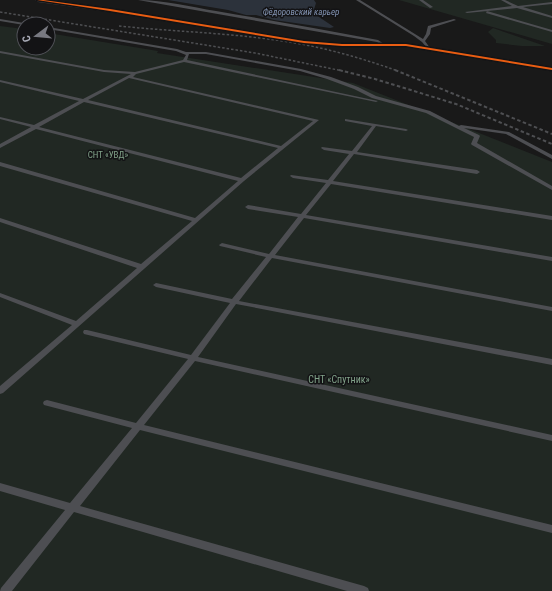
<svg xmlns="http://www.w3.org/2000/svg" width="552" height="591" font-family="'Roboto Condensed',sans-serif">
<rect width="100%" height="100%" fill="#191919"/>
<path fill="#212823" d="M399,0H552V44Z
M0,26L24,29V48H48V33L158,51L157,53L353,83L552,162V591H0Z
M493,28L545,46H522L496,43V40L488,32Z"/>
<path fill="#2c323b" d="M168,0H314L316,3L313,13L334,27L330,28L274,20L256,15H246L228,10Z"/>
<g fill="none" stroke-linecap="round" stroke-linejoin="round">
<path fill="#4d4e52" fill-rule="evenodd" d="M138,0C164,0 191,7 216,11C270,20 324,30 378,40L384,44L382,45L377,42L348,37Z
M356,0H360L423,39L426,34L428,26L454,19L456,20L431,28L430,34L425,41L430,48L428,49L422,42L414,36Z
M419,0H423L433,7L430,8Z
M501,0H505L518,6L552,2V4L523,7L552,16V18L517,8L467,13L465,12L512,6Z
M487,11L552,30V32L486,13Z
M0,19L24,23L26,24H24V25L0,21Z
M48,27L177,49L186,52H206L301,69L331,77L358,87L376,96L430,111L459,126L461,125L509,132L552,155V159L506,134L464,128L479,135L480,136L477,143L552,186V190L472,145L471,144L474,137L426,113L372,98L354,89L327,79L300,71L206,54H189L187,60L378,101L376,102L184,62L136,74L133,77L319,120L244,181L3,393L0,394V386L72,325L0,297V293L76,321L137,268L0,222V218L141,264L192,221L0,166V162L195,218L238,181L36,129L0,148V144L31,127L0,119V117L34,125L79,101L0,82V80L83,99L131,74L104,72L0,53V51L104,70L135,72L183,60L186,55L176,51L48,29ZM129,78L313,121L281,146L88,100ZM84,102L278,148L241,178L39,127Z
M345,119L406,129L408,130L406,131L376,126L357,152L477,170L480,172L477,174L354,154L333,181L552,216V220L331,184L306,215L552,257V261L304,218L275,255L552,307V311L272,258L239,301L552,359V365L236,304L198,357L552,435V441L195,361L144,425L552,525V533L140,430L80,506L364,586L368,588L369,591H347L74,512L12,591H0L1,588L65,510L0,491V483L70,503L132,428L44,405L43,403L44,401L47,400L136,423L188,359L84,334L83,332L84,330H87L191,355L230,303L156,287L153,285L156,283L232,299L266,257L220,246L219,245L222,243L269,254L298,217L248,209L245,207L248,205L301,214L326,183L293,178L290,176L291,175L328,180L349,154L324,150L321,148L322,147L352,151L372,126L345,121Z"/>
<path fill="#4d4e52" fill-rule="evenodd" d="M35,0H51L110,8L304,40L342,43H406L552,67V71L406,47H342L304,44L110,12L38,2Z"/>
<path stroke="#4e4f52" stroke-width="1.5" stroke-dasharray="2.5 2" stroke-linecap="butt" d="M0,12L255,53L343,71
M119,26C178,32 237,33 295,43C330,49 364,59 398,71"/>
<path stroke="#4e4f52" stroke-width="2" stroke-dasharray="3.5 2.5" stroke-linecap="butt" d="M339,70L375,79L456,104L552,144
M395,70L552,134"/>
<g stroke="#131315" stroke-width="3">
<path id="cycleway" d="M37,0H43L110,9L304,41L342,44H406L552,68V70L406,46H342L304,43L110,11Z"/>
</g>
<use href="#cycleway" fill="#e95d12" fill-rule="evenodd"/>
</g>
<g text-anchor="middle" stroke-width="3" stroke-linejoin="round" paint-order="stroke">
<g font-size="9" font-style="italic" fill="#8394b3" stroke="#131315">
<text x="301" y="15">Фёдоровский карьер</text>
</g>
<g font-size="9" fill="#82a38a" stroke="#131315">
<text x="108" y="158">СНТ «УВД»</text>
</g>
<g font-size="10" fill="#82a38a" stroke="#131315">
<text x="339" y="383">СНТ «Спутник»</text>
</g>
</g>
<g transform="translate(36 36) rotate(254)"><circle r="19" fill="#131315" stroke="#505157"/>
<path d="M0-3L7 15L0 10L-7 15Z" fill="#787981"/>
<text y="-6" font-size="11" font-weight="bold" text-anchor="middle" fill="#abadb9">С</text>
</g>
</svg>
